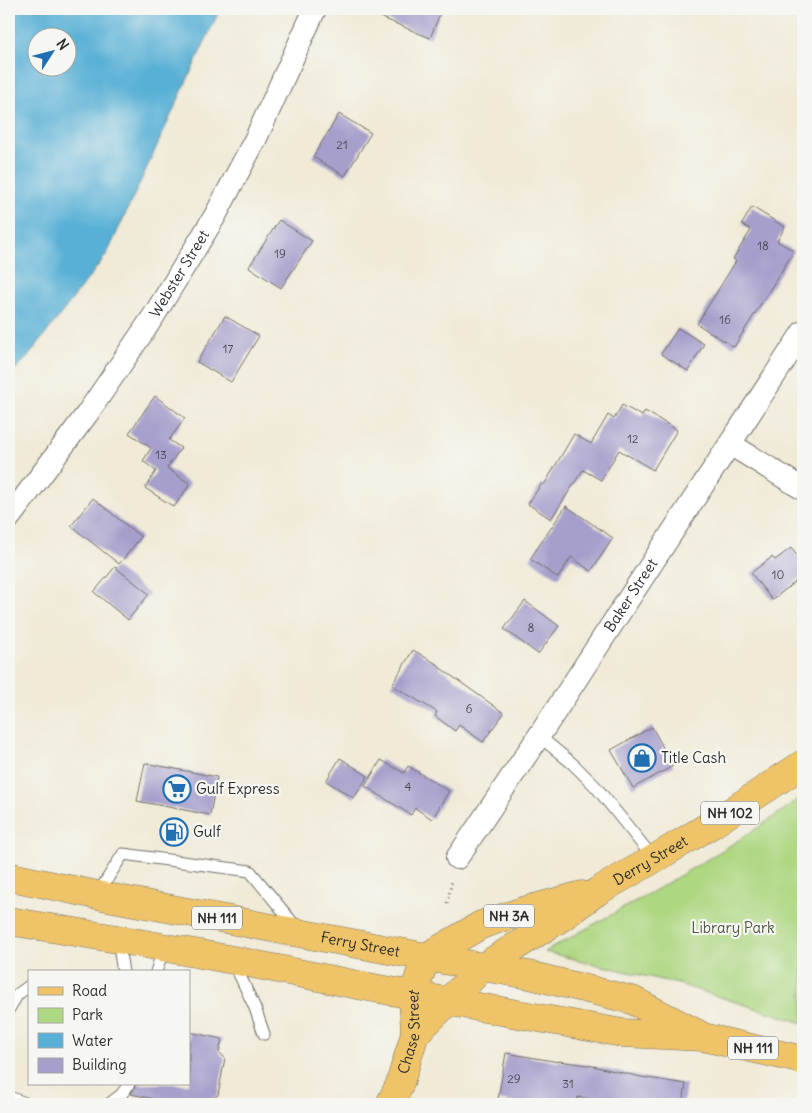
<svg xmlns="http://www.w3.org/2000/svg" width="812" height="1113" font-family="Delius,sans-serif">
<rect width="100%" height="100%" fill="#f6f6f2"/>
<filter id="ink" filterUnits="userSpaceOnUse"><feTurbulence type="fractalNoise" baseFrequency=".02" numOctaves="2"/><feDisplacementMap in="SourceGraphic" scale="10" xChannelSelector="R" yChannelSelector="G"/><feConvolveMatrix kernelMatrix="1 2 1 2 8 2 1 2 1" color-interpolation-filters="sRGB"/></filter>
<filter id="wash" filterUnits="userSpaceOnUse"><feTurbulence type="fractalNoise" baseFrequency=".0096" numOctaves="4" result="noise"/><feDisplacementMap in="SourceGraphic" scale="20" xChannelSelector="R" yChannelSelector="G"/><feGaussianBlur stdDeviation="1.12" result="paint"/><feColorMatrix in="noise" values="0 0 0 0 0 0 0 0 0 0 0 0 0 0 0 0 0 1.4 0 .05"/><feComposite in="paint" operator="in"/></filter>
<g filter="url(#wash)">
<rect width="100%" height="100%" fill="#f0ead7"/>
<path fill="#aed782" stroke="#6c8156" d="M803,796V1023L678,984L545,952C632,902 722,856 803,796Z"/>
<path fill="#59b0d6" stroke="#426e80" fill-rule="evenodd" d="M9,9H220L107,254L27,358L9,375ZM38,38H68V68H38Z"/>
<g id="blocks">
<path fill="#a69ecb" d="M361,9H442L430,38Z
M339,114L371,133L345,176L313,157Z
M752,207L785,227L777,241L794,251L734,347L697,324L736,261L733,259L751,230L742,224Z
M279,220L312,241L281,288L249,267Z
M225,316L259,336L231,382L197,362Z
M678,328L704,344L688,371L661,354Z
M155,396L185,418L169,440L181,448L167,468L190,484L174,507L145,488L156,471L143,461L151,448L129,433Z
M622,405L642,416L645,411L677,430L653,470L619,450L601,480L583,470L551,519L528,504L542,483L544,485L574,434L591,444L608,415L614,419Z
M93,498L141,537L119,564L71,526Z
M566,506L613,538L591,571L571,557L558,578L530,559Z
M791,548L803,563V576L772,600L751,573L772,557L775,560Z
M115,567L149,594L128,620L94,592Z
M525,601L559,626L538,654L504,629Z
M413,650L440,666L439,667L504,713L483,742L459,725L455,731L435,716L437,712L392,685Z
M652,727L673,766L633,788L611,750Z
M340,758L368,776L354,798L326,781Z
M381,760L404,773L408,766L449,791L432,819L415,808L411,815L365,786Z
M145,763L217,777L210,815L137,801Z
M189,1032L222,1039L219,1052L225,1058L218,1095L203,1104H177L131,1094L136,1084H189Z
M506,1053L559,1062V1061L588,1065L641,1077L686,1084L683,1104H613L578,1097L577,1104H520L498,1100Z"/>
</g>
</g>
<g filter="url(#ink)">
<use href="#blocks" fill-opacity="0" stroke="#706e67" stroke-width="1"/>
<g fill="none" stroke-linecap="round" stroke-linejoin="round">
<g stroke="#706e67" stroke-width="13">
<path id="lane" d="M539,736L573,764L596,787L654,859
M97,895L123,854L250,871L297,928
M123,940L120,953L123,972
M233,961L255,1008L264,1034
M156,972L164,947
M9,1009L18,994L29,986
M9,1097L28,1104
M109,1104L121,1095L129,1084"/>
</g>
<g stroke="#706e67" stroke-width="24">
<g id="street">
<path d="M730,444L803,489"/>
<path id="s1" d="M9,518L87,414L153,317L215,216L256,138L315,9"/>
<path id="s2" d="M457,858L539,736L803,332"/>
</g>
</g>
<g stroke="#706e67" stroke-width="29">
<g id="primary">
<path id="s3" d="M9,876L16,878L97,895L426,957L529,975L632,1000L698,1034"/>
<path d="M9,921L123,940L233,960L363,986L622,1033L703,1037L803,1060"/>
<path d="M426,957L481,925L523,911L582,895"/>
<path id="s4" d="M415,1034L483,967L562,917L598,891L654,859L714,823L803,764"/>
<path id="s5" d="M390,1104L399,1086L415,1034L413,995L426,957"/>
</g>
</g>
<path stroke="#706e67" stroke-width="3" stroke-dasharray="1 4" stroke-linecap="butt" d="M447,903L452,881"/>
<use href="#lane" stroke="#fff" stroke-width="11"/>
<use href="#street" stroke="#fff" stroke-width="22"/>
<use href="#primary" stroke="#efc469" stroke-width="28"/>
</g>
</g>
<defs>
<g id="shop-ring" transform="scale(1.4375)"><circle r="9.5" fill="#f6f6f2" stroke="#1f6fb2" stroke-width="1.5"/><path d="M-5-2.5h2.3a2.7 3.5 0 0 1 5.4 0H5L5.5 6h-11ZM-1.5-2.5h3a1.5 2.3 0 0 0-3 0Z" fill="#1f6fb2"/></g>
<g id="supermarket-ring" transform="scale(1.4375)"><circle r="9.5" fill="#f6f6f2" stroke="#1f6fb2" stroke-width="1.5"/><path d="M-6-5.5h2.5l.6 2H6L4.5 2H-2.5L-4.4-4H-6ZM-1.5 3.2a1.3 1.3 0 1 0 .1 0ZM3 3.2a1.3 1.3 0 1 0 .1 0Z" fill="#1f6fb2"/></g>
<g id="fuel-ring" transform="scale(1.4375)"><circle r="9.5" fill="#f6f6f2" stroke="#1f6fb2" stroke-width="1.5"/><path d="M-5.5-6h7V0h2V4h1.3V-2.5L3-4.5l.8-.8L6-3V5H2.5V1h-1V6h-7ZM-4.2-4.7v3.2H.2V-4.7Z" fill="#1f6fb2"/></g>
</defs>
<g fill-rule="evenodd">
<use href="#shop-ring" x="642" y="758"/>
<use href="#supermarket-ring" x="177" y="789"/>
<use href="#fuel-ring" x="174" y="832"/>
</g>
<g text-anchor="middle" stroke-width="4.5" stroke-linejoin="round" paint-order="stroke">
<g font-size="12" fill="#4a4853">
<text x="342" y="149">21</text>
<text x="763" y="250">18</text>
<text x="280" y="258">19</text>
<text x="725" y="324">16</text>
<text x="228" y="353">17</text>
<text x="633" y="443">12</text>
<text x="161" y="459">13</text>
<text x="778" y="579">10</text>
<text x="531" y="632">8</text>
<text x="469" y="713">6</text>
<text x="408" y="791">4</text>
<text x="514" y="1083">29</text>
<text x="568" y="1088">31</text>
</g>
<g fill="#f6f6f2" stroke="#686867" stroke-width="1">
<rect x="701" y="801.5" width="58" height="23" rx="4"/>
<rect x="484" y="904.5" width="50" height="23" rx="4"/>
<rect x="192" y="906.5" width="50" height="23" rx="4"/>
<rect x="728" y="1036.5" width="50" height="23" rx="4"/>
</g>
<g font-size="14" font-weight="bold" fill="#2b2b2b">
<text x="730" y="818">NH 102</text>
<text x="509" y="921">NH 3A</text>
<text x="217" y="923">NH 111</text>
<text x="753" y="1053">NH 111</text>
</g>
<g font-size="15" fill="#2b2b2b" stroke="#f6f6f2">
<text dy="5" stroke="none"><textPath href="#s1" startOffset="298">Webster Street</textPath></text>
<text dy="5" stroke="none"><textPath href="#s2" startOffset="315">Baker Street</textPath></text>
<text dy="5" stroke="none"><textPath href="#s4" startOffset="294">Derry Street</textPath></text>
<text dy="5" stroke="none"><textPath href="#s3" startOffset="358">Ferry Street</textPath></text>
<text dy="5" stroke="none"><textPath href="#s5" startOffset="76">Chase Street</textPath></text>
</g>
<g font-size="15" fill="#2b2b2b" stroke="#f6f6f2" text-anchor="start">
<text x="661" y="763">Title Cash</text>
<text x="196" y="794">Gulf Express</text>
<text x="193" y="837">Gulf</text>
</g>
<g font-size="15" fill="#4c5641" stroke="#f6f6f2">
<text x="733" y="933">Library Park</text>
</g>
</g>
<rect width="812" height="1113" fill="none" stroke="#f6f6f2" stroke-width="30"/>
<rect x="28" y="970" width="162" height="115" fill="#f6f6f2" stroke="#a5a5a2"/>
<rect x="38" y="987" width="25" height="8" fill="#efc469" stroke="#a5a5a2"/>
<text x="72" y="996" font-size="15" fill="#2b2b2b">Road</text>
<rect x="38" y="1008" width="25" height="15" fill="#aed782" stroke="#a5a5a2"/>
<text x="72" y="1020" font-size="15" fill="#2b2b2b">Park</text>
<rect x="38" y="1033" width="25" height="15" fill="#59b0d6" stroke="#a5a5a2"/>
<text x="72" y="1046" font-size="15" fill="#2b2b2b">Water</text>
<rect x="38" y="1058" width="25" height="15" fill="#a69ecb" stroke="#a5a5a2"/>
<text x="72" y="1070" font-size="15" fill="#2b2b2b">Building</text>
<g transform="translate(52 52) rotate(54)"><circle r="24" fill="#f6f6f2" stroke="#a5a5a2"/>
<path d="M0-4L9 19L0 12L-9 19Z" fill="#1f6fb2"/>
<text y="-8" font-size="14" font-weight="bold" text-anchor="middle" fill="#2b2b2b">N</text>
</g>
</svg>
